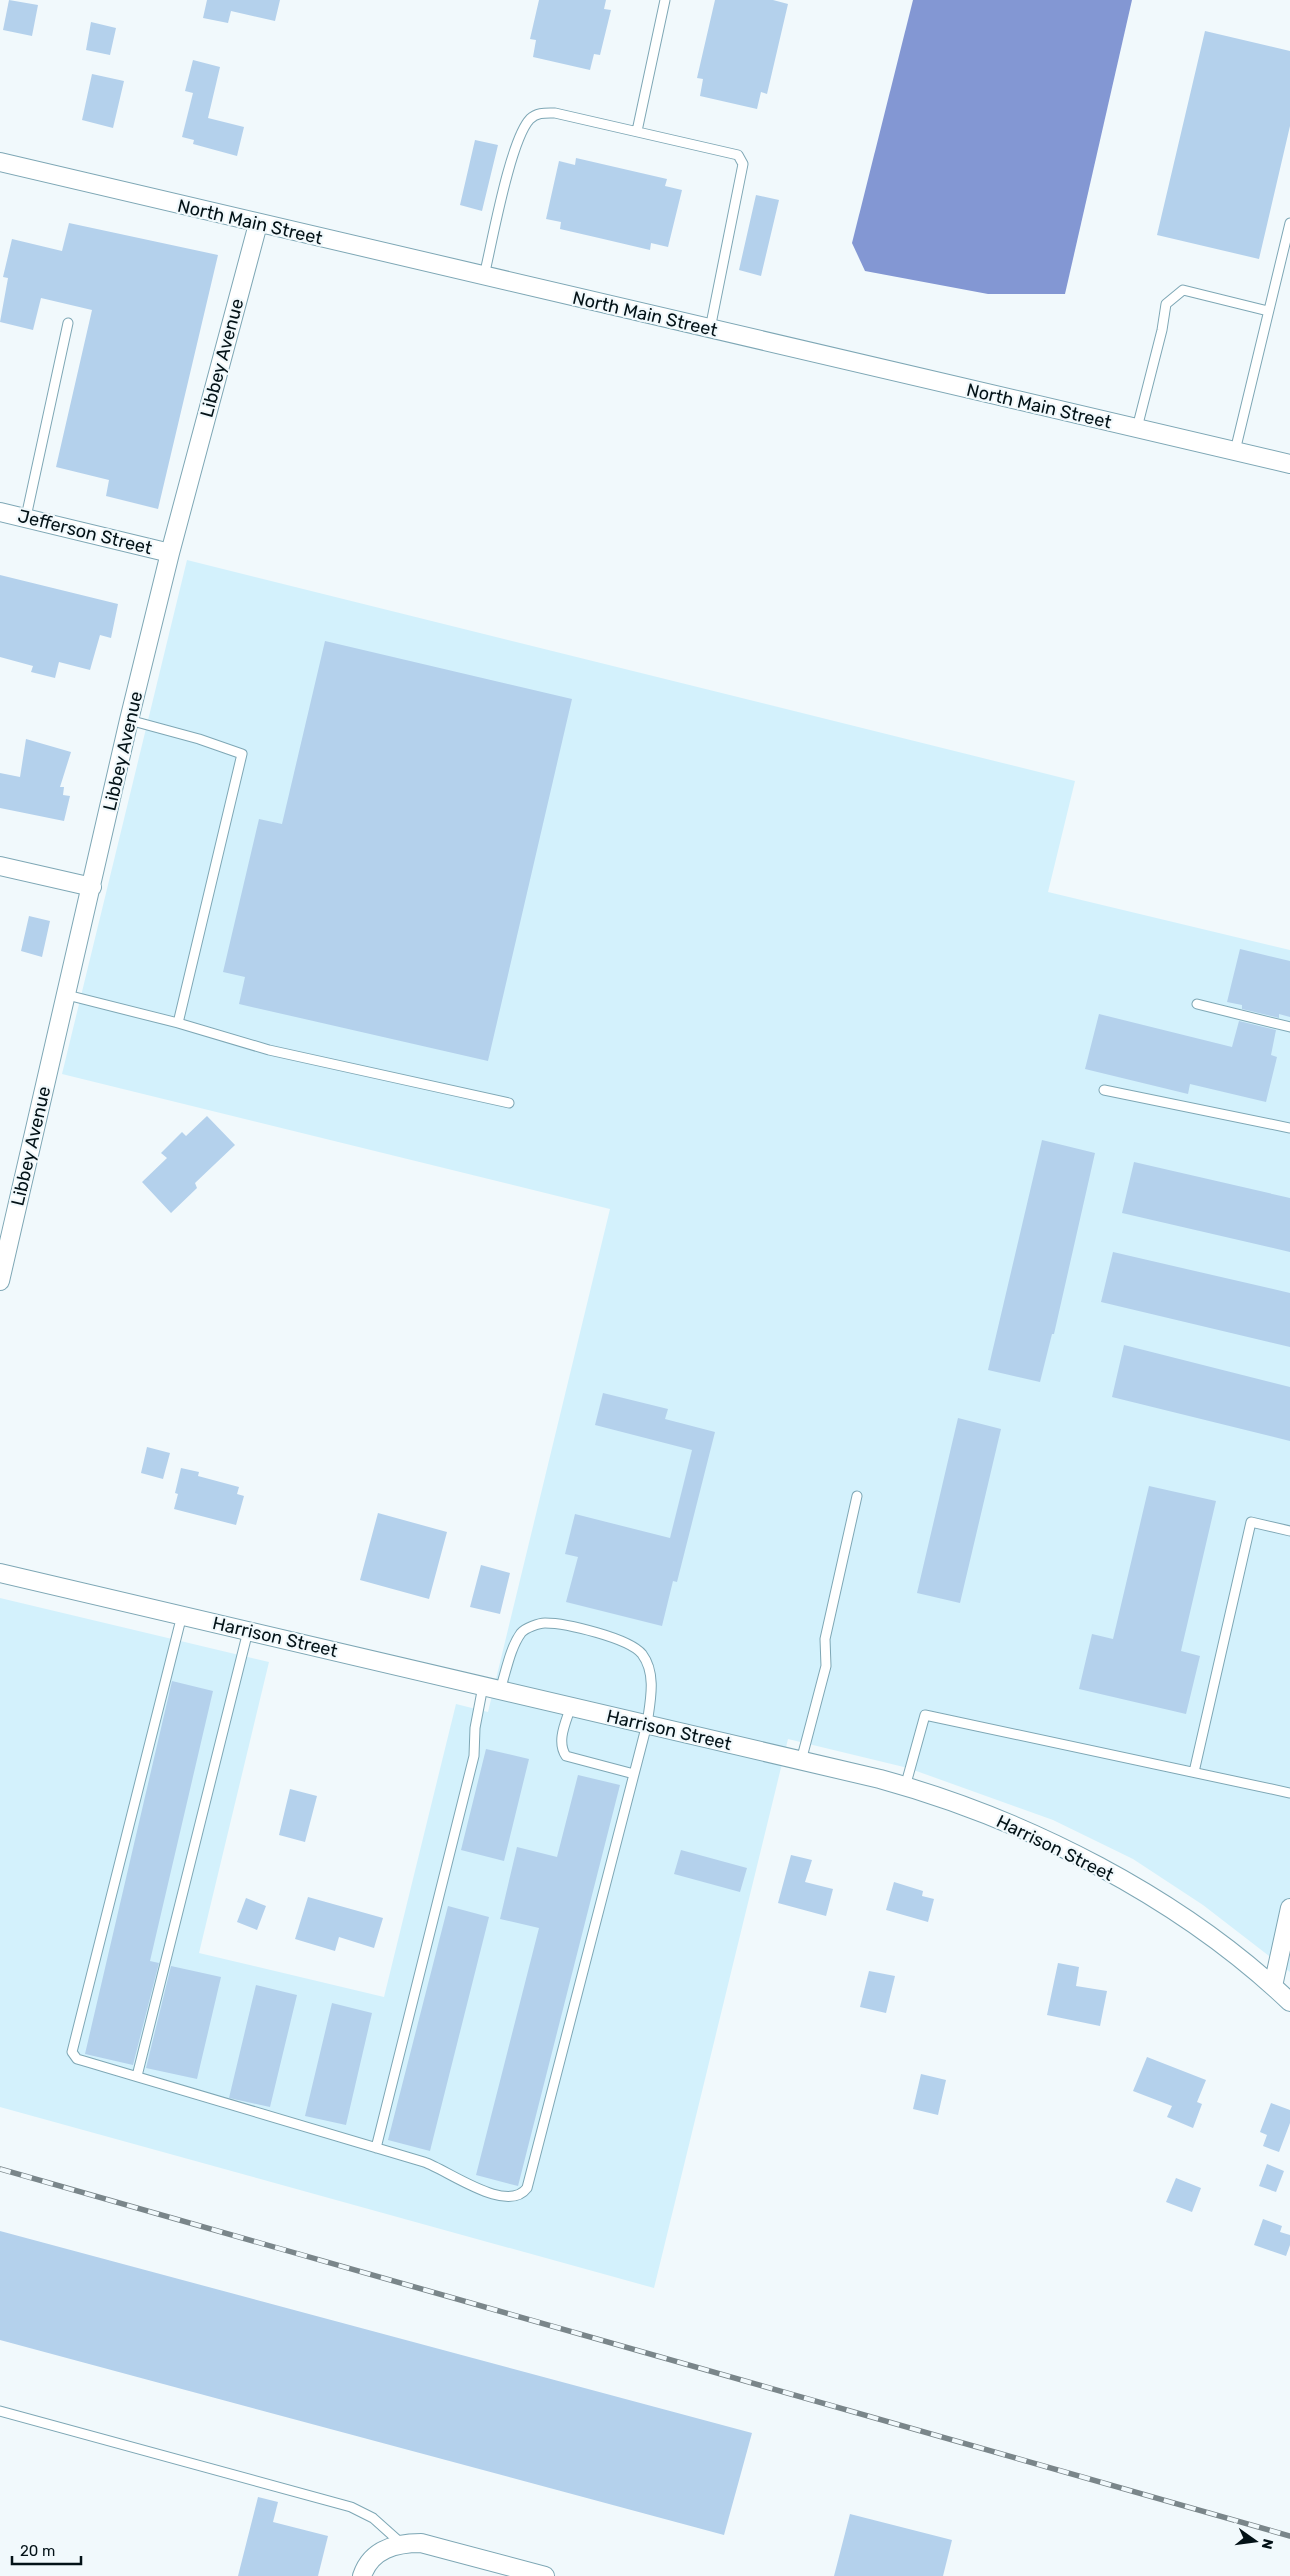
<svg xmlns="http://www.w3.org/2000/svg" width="1290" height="2576" font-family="Rubik,sans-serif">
<rect width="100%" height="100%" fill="#f1f9fc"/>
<path fill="#d3f1fc" d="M187,560L1075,781L1048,892L1290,950V1972L1203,1905L1133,1859L1053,1820L908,1768L788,1739L654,2288L0,2107V1598L269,1662L199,1953L384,1997L456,1704L488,1712L610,1209L62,1074Z"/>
<path fill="#8397d3" d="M913,0H1132L1065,294H988L865,271L852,243Z"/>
<path fill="#b4d1ec" d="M9,0L38,5L32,36L3,30Z
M207,0H280L275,21L231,11L228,23L203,18Z
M539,0H606L604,9L611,10L600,55L594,54L590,70L533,57L536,40L530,39Z
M715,0H773L788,4L767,94L761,92L757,109L700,96L703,79L697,78Z
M91,22L116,28L110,55L86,50Z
M1205,31L1290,51V126L1259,259L1157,235Z
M193,60L220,67L208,118L244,127L237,156L193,144L194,140L182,137L193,93L185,91Z
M92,74L124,81L113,128L82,120Z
M475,140L498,145L482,211L460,205Z
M576,158L667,179L665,186L682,190L668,247L651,243L650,250L599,238L560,229L561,222L546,219L559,161L575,165Z
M756,195L779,200L761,276L739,270Z
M69,223L218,255L158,509L106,496L109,480L56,467L92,310L41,298L33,330L0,322L8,278L3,277L12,239L62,251Z
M0,575L118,604L111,638L100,635L90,670L59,662L55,678L31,672L33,666L0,657Z
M325,641L572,699L488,1061L239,1004L245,977L223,972L259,819L282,824Z
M26,739L71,752L60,787H64L63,795L70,796L64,821L0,808V773L20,777Z
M29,916L50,921L42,957L21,951Z
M1240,949L1290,961V1017L1279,1014V1018L1242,1009V1005L1227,1002Z
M1099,1014L1232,1047L1239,1021L1276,1030L1271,1055L1277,1057L1266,1102L1190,1084L1188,1094L1085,1069Z
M207,1116L235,1145L195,1183L197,1188L171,1213L142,1182L167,1158L161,1153L182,1132L186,1136Z
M1042,1140L1095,1153L1054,1334H1052L1040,1382L988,1370Z
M1134,1162L1290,1198V1252L1122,1213Z
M1113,1252L1290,1293V1347L1101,1302Z
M1124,1345L1290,1387V1441L1112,1397Z
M603,1393L668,1409L665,1419L715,1432L677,1582L673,1581L662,1626L566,1602L578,1557L565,1554L575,1514L670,1538L692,1450L595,1425Z
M958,1418L1001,1429L960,1603L917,1593Z
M147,1447L170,1453L163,1479L141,1473Z
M181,1468L199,1472L198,1476L239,1487L237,1494L244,1496L236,1525L174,1509L178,1494L175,1493Z
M1149,1486L1216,1501L1181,1651L1200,1656L1186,1714L1079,1689L1092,1634L1113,1639Z
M378,1513L447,1532L429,1599L360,1580Z
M481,1565L510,1573L500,1614L470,1607Z
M172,1681L213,1691L150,1961L159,1963L133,2065L85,2054Z
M486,1749L529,1759L504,1861L461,1850Z
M578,1775L620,1785L518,2186L476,2175L539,1928L500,1919L517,1847L557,1857Z
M290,1789L317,1796L305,1842L279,1835Z
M681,1850L747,1868L740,1892L674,1874Z
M791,1855L812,1860L805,1882L833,1889L826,1916L778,1903Z
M894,1882L923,1891L922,1896L934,1899L928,1922L886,1910Z
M308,1897L383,1918L374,1948L339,1937L335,1951L295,1939Z
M246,1898L266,1906L257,1930L237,1922Z
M448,1906L489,1917L430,2151L388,2140Z
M1058,1963L1079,1967L1076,1986L1107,1991L1100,2026L1047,2015Z
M171,1966L221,1977L197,2079L146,2068Z
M869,1971L895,1976L886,2013L860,2007Z
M256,1985L297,1995L270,2107L229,2098Z
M332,2003L372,2013L346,2125L305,2116Z
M1147,2057L1206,2080L1197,2102L1202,2104L1193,2128L1167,2117L1172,2106L1133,2091Z
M921,2074L946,2080L938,2115L913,2109Z
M1271,2103L1290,2110V2123L1279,2152L1263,2146L1267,2135L1260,2132Z
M1267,2164L1284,2171L1276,2192L1259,2186Z
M1176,2178L1201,2188L1192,2212L1166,2202Z
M1263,2219L1282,2226L1280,2232L1290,2235V2245L1286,2256L1254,2245Z
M0,2231L752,2433L724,2535L0,2340Z
M258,2497L278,2502L273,2522L328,2536L318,2576H238Z
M850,2514L952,2540L943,2576H834Z"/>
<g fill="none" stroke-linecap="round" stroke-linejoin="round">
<g stroke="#7ea7b5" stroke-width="11">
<path id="lane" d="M637,131L665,0
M484,276C492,243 510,140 530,119C537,112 546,113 555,113L738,155L743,164L710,329
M1137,428L1162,330L1166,304L1183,290L1268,311
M1235,451L1290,223
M26,517L68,323
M67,995L178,1023L242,754L199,739L129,720
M1197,1004L1290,1027
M178,1023L269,1050L509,1103
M1104,1090L1290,1128
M182,1615L72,2052L77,2059L84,2061L424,2162C448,2170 507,2215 527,2188L647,1724C650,1702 657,1674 642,1654C629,1638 566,1623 545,1623C539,1623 525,1628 521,1633C510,1648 506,1672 500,1690
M571,1706C566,1722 556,1741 566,1756L634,1774
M801,1761L826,1666L825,1639L857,1496
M1194,1772L1251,1522L1290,1531
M905,1787L925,1715L1290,1793
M137,2076L248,1631
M376,2148L474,1756L475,1728L483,1686
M0,2411L351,2507L373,2518L401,2543"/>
</g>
<g stroke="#7ea7b5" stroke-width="20">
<path id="street" d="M0,162L1290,464
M0,512L170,553
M0,866L92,887
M0,1281L129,720L170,553L258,224
M0,1573L880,1779C1026,1819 1180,1897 1290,2002
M1273,1986L1290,1908
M362,2576C371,2549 396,2543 421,2543L545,2576"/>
</g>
<use href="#lane" stroke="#fff" stroke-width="9"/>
<use href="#street" stroke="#fff" stroke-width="18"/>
<g stroke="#7a868a" stroke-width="5.5">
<path id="rail" d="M0,2169L1290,2536"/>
</g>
<use href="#rail" stroke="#f1f9fc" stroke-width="4" stroke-dasharray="11" stroke-linecap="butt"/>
</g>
<g text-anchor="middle" stroke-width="4.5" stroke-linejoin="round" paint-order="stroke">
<g font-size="18" fill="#031217" stroke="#f1f9fc">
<text transform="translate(250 222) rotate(13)" y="6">North Main Street</text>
<text transform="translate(645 314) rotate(13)" y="6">North Main Street</text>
<text transform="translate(222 358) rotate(-75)" y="6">Libbey Avenue</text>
<text transform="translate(1039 406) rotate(13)" y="6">North Main Street</text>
<text transform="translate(85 532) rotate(14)" y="6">Jefferson Street</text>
<text transform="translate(123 751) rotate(-77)" y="6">Libbey Avenue</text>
<text transform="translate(31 1146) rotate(-77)" y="6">Libbey Avenue</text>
<text transform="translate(275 1637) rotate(13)" y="6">Harrison Street</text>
<text transform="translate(669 1730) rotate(13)" y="6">Harrison Street</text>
<text transform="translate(1055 1848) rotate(26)" y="6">Harrison Street</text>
</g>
</g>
<g transform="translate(1255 2541) rotate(104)" stroke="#f1f9fc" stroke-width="4" paint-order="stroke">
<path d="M0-4L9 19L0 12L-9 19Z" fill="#031217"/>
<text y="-8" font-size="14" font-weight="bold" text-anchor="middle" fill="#031217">N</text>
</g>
<path d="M12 2556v8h69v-8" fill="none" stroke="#031217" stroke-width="2.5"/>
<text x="20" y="2556" font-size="15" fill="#031217" stroke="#f1f9fc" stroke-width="4" paint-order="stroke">20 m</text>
</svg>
